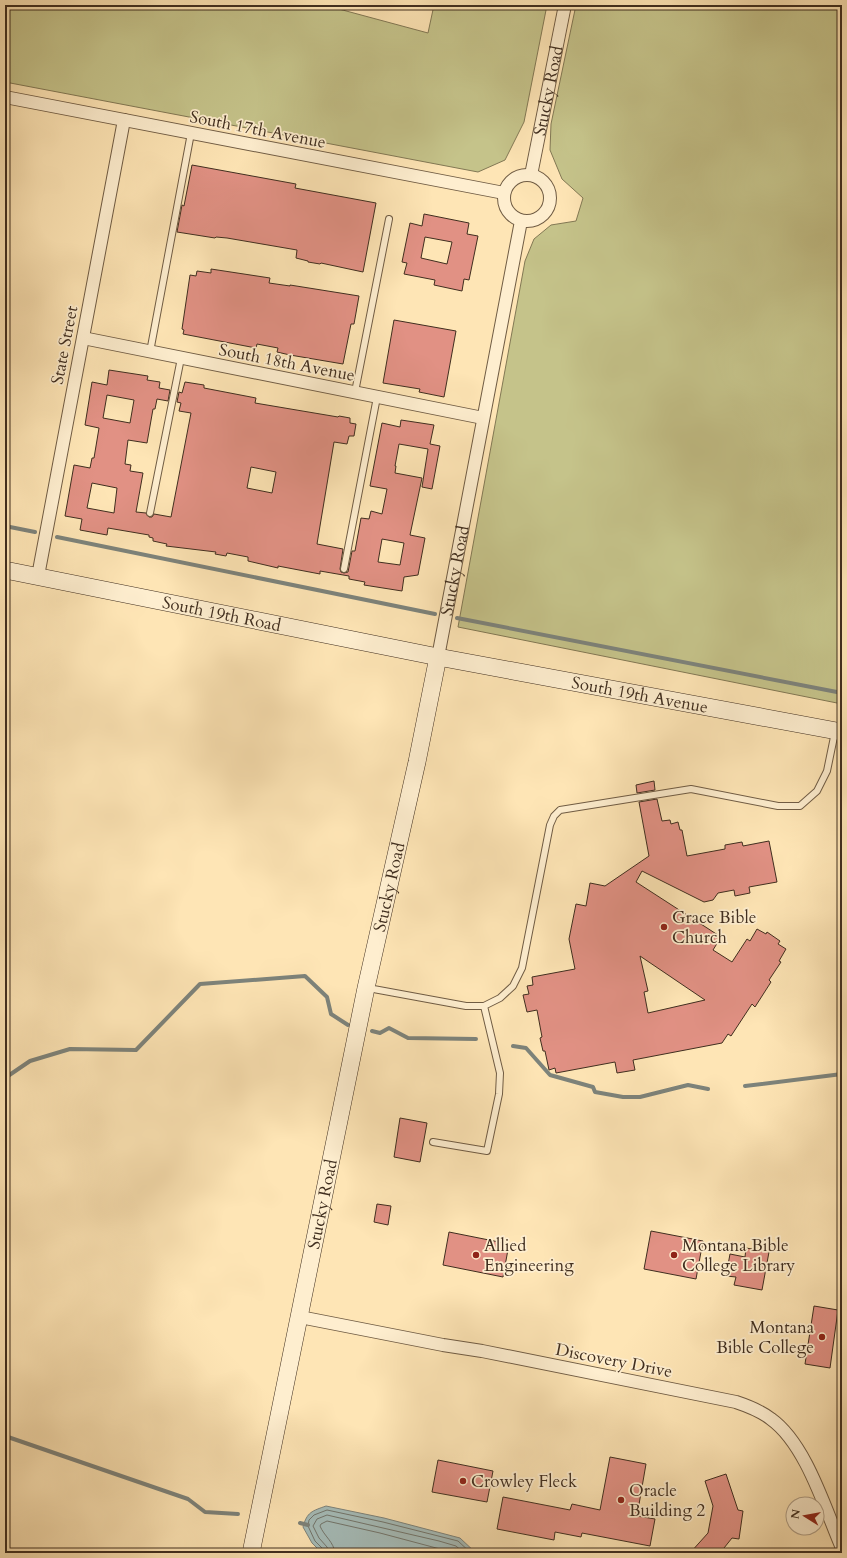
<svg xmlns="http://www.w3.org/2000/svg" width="847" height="1558" font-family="Cardo,serif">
<rect width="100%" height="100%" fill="#fee5b5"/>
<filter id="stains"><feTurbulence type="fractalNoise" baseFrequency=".005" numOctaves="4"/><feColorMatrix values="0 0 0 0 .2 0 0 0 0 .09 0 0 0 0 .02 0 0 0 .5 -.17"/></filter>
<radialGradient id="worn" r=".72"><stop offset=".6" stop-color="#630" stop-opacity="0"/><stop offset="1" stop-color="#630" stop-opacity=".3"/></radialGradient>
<path fill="#c5c38a" stroke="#827854" d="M5,5H324L428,33L434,5H547L524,122L505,160L478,172L5,82Z
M576,5H842V704L458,627L525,261L534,239L551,225L576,221L583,198L562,179L550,150L551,124Z"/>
<path fill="#a5bcb9" stroke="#7d837b" d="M326,1506L384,1518L460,1538L476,1553H322L312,1543L303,1527C307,1512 312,1511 326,1506Z"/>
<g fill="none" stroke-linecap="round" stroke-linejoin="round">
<path stroke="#72756c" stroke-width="1" d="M324,1553L323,1549L315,1541L308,1526L309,1520L314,1515L327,1510L383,1522L458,1541L471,1553
M329,1553L327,1547L319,1538L313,1526L317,1519L327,1515L439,1541L456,1546L464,1553
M335,1553C334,1542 324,1536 320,1526L321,1524L327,1521L380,1533L455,1553"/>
<path stroke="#7d837b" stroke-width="4" d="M5,526L35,532
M57,537L435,614
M457,618L842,693
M372,1031L380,1033L389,1028L408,1038L476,1039
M513,1046L526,1048L550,1075L593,1087L595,1092L623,1097H640L688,1085L708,1089
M5,1078L30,1061L70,1049L136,1050L200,984L305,976L327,997L331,1014L348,1025
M745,1086L842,1074
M5,1436L188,1499L205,1512L238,1514
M300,1523L308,1525"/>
</g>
<path fill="#e19184" stroke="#402e1f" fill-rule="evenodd" d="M192,165L296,184L295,188L376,203L363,272L321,263L320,264L308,262V261L296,258L297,250L227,238L216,237L215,238L177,232L182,205L184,206Z
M424,214L469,223L467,234L478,236L469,280L464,279L462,291L434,285L435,280L404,274L407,263L402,262L410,223L422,226ZM425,237L452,242L447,264L421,258Z
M211,269L270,278L269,283L290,286V285L359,296L354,324H351L343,364L290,355L277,352L278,348L257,344L256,348L183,334L184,330L182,329L190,275L196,276L197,271L211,273Z
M394,320L456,331L444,397L419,392L420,389L383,383Z
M109,370L148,376L147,380L160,382L159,388L170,390L168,401L157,399L155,409H153L147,443L128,440L125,464L131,465L130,471L143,473L136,512L146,513L149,517H152L154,514L171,517L191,413L179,411L181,403L177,402L179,392L182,393L185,382L204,385V388L256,398L255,403L338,417L339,416L350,418V423L356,424L354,436H349L347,444L334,442L317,544L343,549L340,569L341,572L344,573L348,572L352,551H355L361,518L369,519L371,511L382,514L387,489L370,486L382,423L400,427L401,420L434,425L430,444L440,446L432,489L422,487L428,449L399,444L395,466H396L395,473L422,478L410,535L425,538L418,575L404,577L402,591L364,585L365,582L349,579V576L320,571V574L278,566V568L248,561V557L227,553L226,556L215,554L216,552L166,546L167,544L153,541V538L149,537V535L108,528L107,535L80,530L82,519L65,516L74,465L90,468L92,458H94L99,428L85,425L92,382L107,385ZM107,395L134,400L130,423L103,418ZM251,467L276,472L272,493L247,488ZM92,483L117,488L114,513L87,508ZM382,539L404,543L400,565L378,562Z
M654,781L655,790L637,793L636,785Z
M657,799L662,821L670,820L671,824L678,822L680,830H682L687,856L725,849V845L742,842L743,846L769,841L777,882L749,887L750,893L735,896L734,890L718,893L713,900L704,902L642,871L636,882L721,937L713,950L732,962L747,939L750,941L757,929L766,934L767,932L780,941L778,944L786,949L779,961L781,962L769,980L771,982L755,1007L752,1004L731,1036L728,1034L722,1043L633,1060L635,1070L617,1073L615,1062L556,1073L555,1068L549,1070L545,1051H543L540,1038L542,1037L537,1010L527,1012L523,995L529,994L527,986L533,985L532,977L575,969L569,939L576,904L586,906L590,883L605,886L649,856L639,802ZM640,956L705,1000L648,1013L644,992L648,991Z
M400,1118L427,1123L420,1162L394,1157Z
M377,1204L391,1206L388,1225L374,1222Z
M651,1231L703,1241L696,1279L644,1269Z
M449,1232L509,1244L503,1277L443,1265Z
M746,1248L769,1252L762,1290L734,1285L736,1277L726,1276L730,1254L745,1257Z
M814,1306L838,1310L830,1368L805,1364Z
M610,1457L646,1464L637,1516L655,1519L650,1546L582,1533L581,1537L555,1532L554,1540L497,1529L503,1497L570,1510L572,1504L600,1510Z
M438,1460L493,1471L487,1502L432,1492Z
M726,1474L738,1510L743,1511L739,1539L732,1538L720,1553H690L708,1533L713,1506L705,1481Z"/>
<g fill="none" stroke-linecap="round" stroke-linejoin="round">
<g stroke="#705c44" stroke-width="8">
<path id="lane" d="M150,352L191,133
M355,392L389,219
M150,513L181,358
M344,569L377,397
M368,988L466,1006H484L500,998L513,986L522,968L550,825L554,816L560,810L691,789L778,806H800L817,791L827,771L835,732
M433,1142L487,1151L499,1094L500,1073L484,1006"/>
</g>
<g stroke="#705c44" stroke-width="14">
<g id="street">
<path d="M5,97L504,193"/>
<path id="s1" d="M531,175L565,5"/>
<circle cx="527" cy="198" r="23"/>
<path d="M83,338L483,418"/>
<path d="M38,576L124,120"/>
<path id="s2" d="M438,657L521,221"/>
<path d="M300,1317L443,1345L482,1351L736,1402C748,1406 761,1411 771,1419C806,1444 825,1509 842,1548"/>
</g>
</g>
<g stroke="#402e1f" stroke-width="18">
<g id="secondary">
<path id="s3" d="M5,570L438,657L842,732"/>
<path id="s4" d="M251,1553L366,988L417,762L438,657"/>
</g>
</g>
<use href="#lane" stroke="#feeecf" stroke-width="6"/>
<use href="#street" stroke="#feeecf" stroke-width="12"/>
<use href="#secondary" stroke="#feeecf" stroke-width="17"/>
</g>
<g fill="#8f2418" stroke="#feeecf" stroke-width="1.5">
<circle cx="664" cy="927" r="4"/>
<circle cx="476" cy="1255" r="4"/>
<circle cx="674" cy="1255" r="4"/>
<circle cx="822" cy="1337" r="4"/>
<circle cx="463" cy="1481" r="4"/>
<circle cx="621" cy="1500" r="4"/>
</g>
<g text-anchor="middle" stroke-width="3.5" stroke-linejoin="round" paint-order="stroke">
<g font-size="17" fill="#402e1f" stroke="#feeecf">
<text dy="6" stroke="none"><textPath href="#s1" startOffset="86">Stucky Road</textPath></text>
<text transform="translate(258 129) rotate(11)" y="6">South 17th Avenue</text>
<text transform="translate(64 345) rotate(-79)" y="6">State Street</text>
<text transform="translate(287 362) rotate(11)" y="6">South 18th Avenue</text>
<text dy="6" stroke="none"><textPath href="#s2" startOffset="88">Stucky Road</textPath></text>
<text dy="6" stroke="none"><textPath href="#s3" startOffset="221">South 19th Road</textPath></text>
<text dy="6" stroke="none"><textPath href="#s3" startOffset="647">South 19th Avenue</textPath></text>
<text dy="6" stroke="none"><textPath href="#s4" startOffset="680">Stucky Road</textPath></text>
<text dy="6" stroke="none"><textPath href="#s4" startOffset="356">Stucky Road</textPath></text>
<text transform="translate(614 1360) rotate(11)" y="6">Discovery Drive</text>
</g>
<g font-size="17" fill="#402e1f" stroke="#feeecf" text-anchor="start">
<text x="672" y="923">Grace Bible<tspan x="672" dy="20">Church</tspan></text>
<text x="484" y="1251">Allied<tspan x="484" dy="20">Engineering</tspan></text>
<text x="682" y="1251">Montana Bible<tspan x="682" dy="20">College Library</tspan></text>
<text x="814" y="1333" text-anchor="end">Montana<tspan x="814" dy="20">Bible College</tspan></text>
<text x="471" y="1487">Crowley Fleck</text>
<text x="629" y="1496">Oracle<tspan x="629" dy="20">Building 2</tspan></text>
</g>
</g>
<rect width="847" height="1558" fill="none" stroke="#fee5b5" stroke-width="20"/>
<rect x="6" y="6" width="835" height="1546" fill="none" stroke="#402e1f" stroke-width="2"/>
<rect x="10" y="10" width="827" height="1538" fill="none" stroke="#402e1f"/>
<g transform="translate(805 1516) rotate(281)"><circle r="19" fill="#feeecf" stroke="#b2a189"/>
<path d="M0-3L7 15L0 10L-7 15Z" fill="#8f2418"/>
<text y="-6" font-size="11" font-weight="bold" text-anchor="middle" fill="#402e1f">N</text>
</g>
<rect width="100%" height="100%" filter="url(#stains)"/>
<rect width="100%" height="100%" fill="url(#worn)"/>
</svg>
